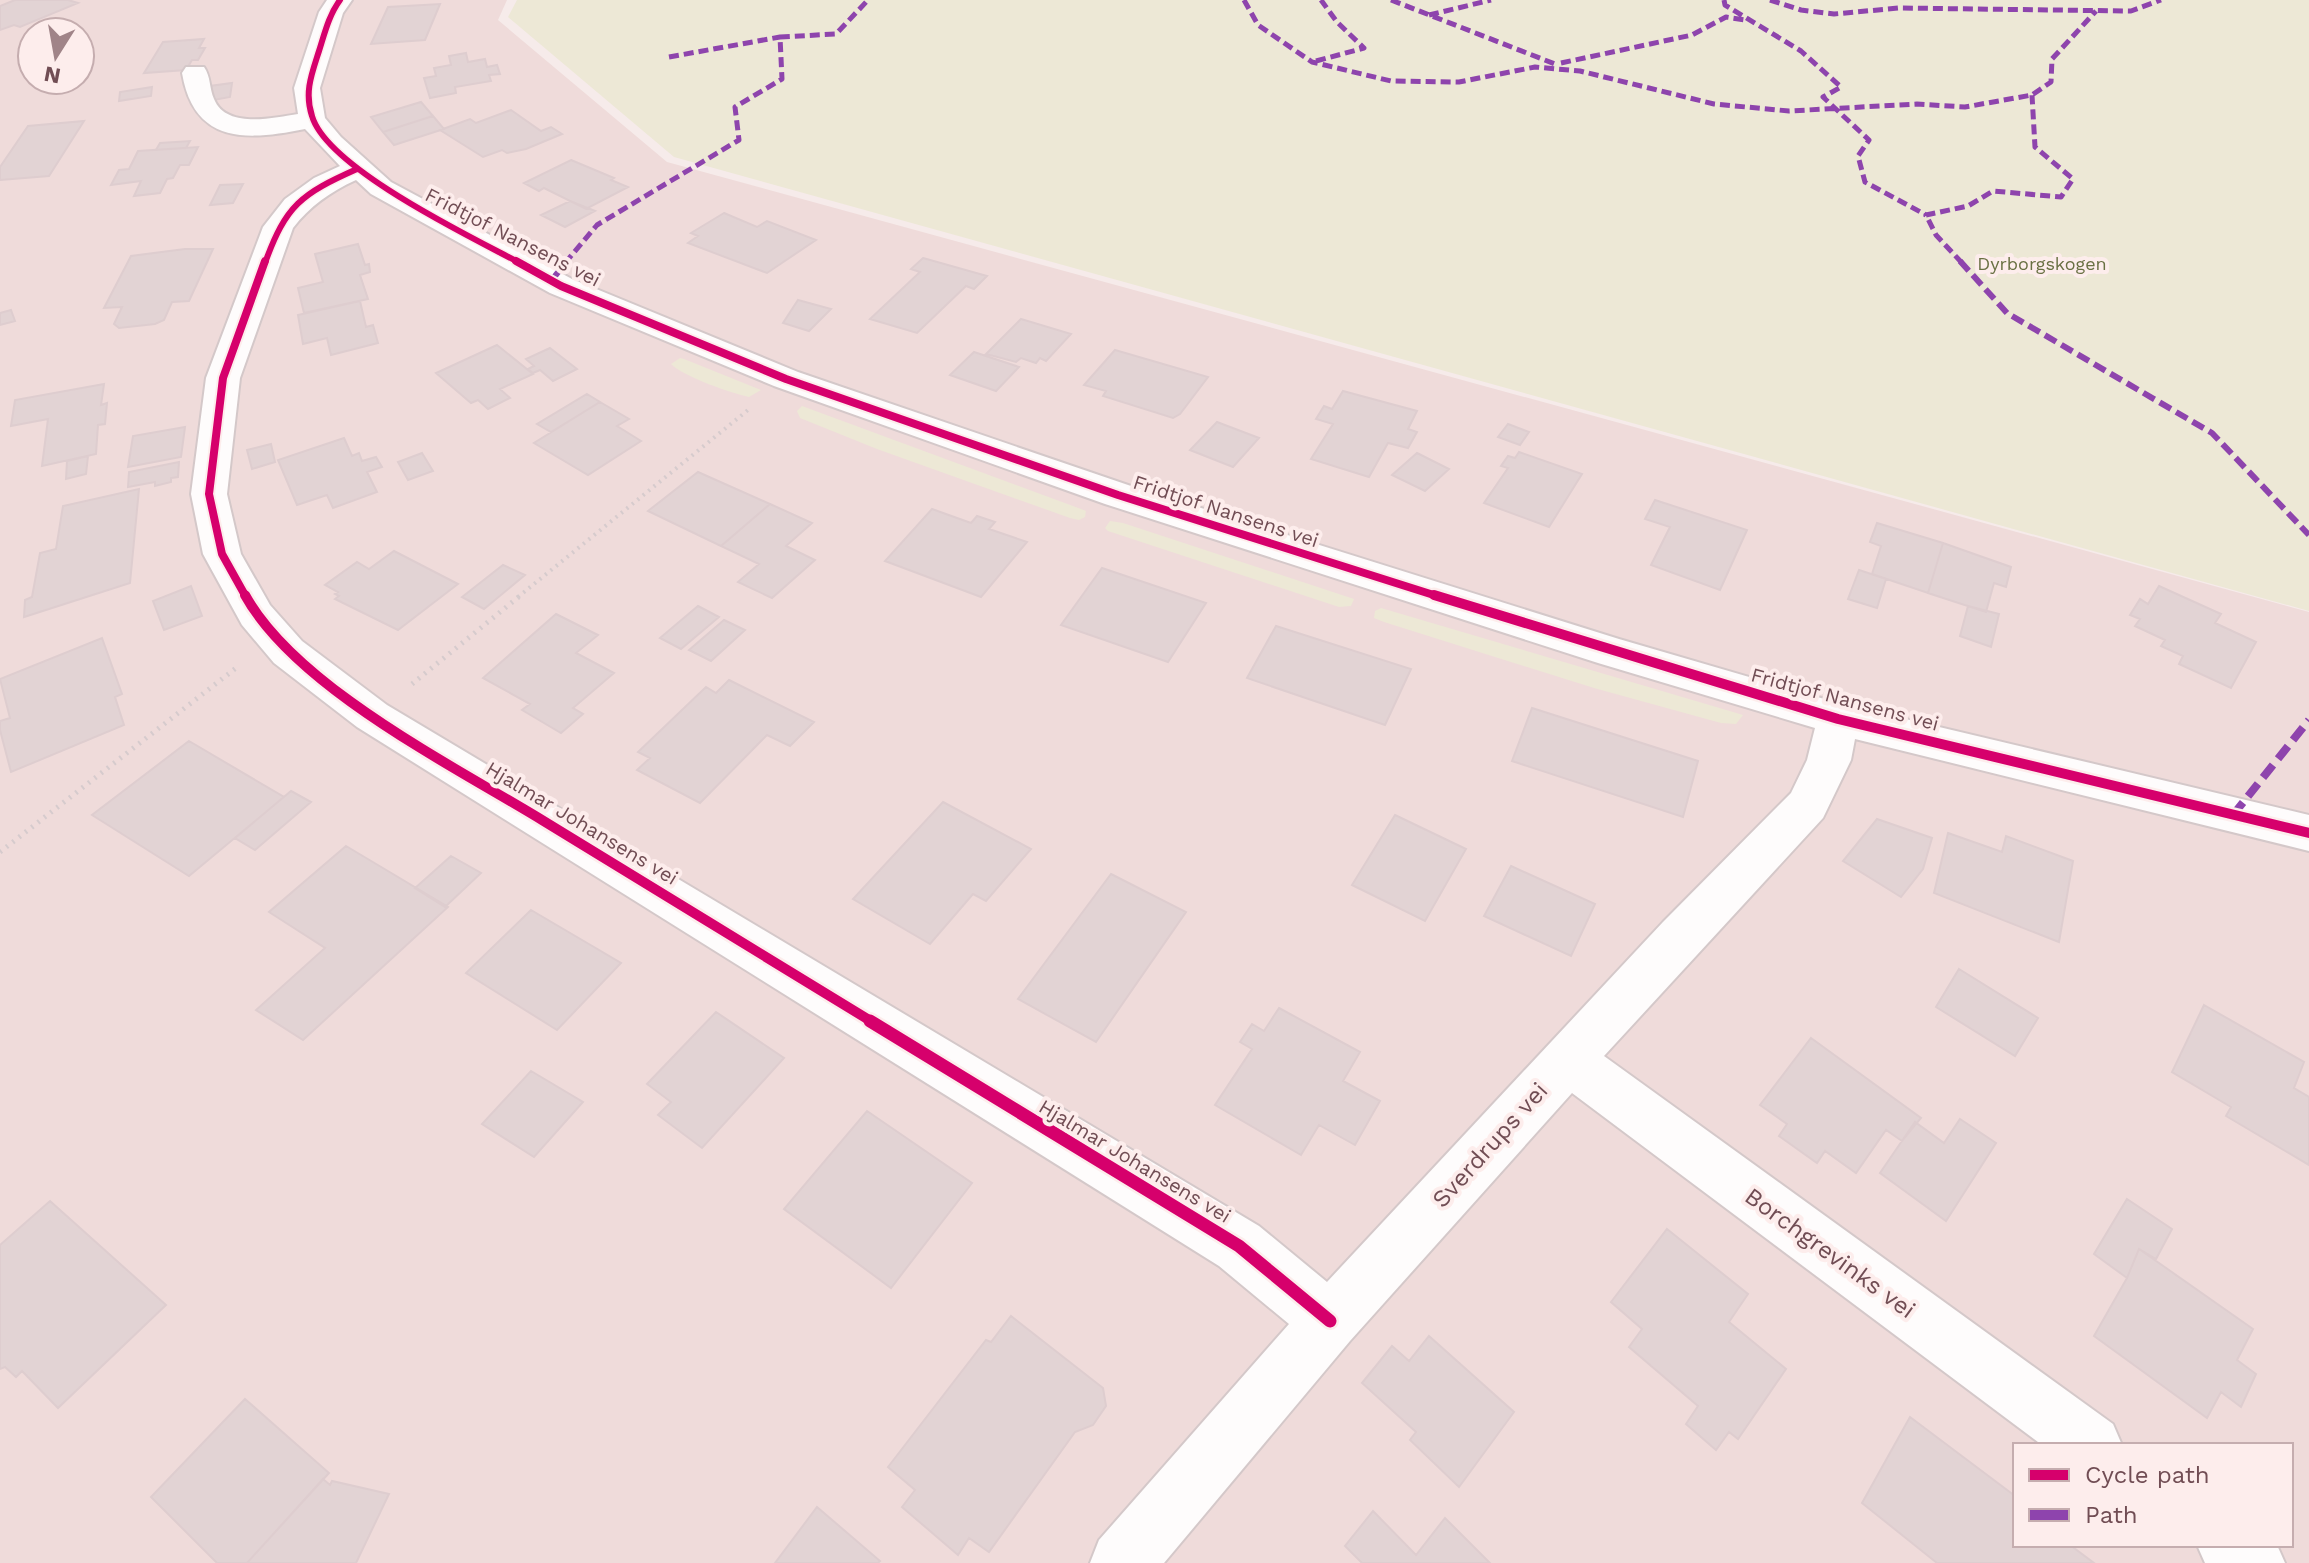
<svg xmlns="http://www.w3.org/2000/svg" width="2309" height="1563" font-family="'Work Sans',sans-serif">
<rect width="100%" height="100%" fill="#f6ebea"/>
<path fill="#efdbda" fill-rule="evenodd" d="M0,0H507L498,20L667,162L2309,612V1563H0ZM32,32H80V80H32ZM2015,1445H2291V1545H2015Z"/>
<path fill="#ede8d6" d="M517,0H2309V611L674,157L508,17Z
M680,358L684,359L761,390L749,397C731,393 684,377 671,364Z
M802,406L1081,509L1086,511L1085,517L1079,520L1070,518L877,449L800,418L797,411Z
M1110,521L1123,523L1354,599L1351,606L1339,607L1108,531L1105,528Z
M1381,608L1733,712L1743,715L1736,724L1721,723L1594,688L1384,622L1374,618L1375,611Z"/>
<path fill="#e2d3d4" stroke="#decdcf" stroke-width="2" d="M15,0H68L78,3L20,27L14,25L0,30V6Z
M440,4L425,40L371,44L388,7Z
M204,39L199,48H205L198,60H192L186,70L144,73L163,42Z
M466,53L468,62L485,59L487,67L497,65L500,74L489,75L491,81L455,87L456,93L430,98L424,78L436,76L434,68L451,65L449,56Z
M232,83L230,97L208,101L210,86Z
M152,87L151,96L119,101L120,92Z
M421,102L433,116L383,132L371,117Z
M511,110L541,131L551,127L562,134L526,149L507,153L502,150L483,157L440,130L470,119L476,123Z
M433,116L444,129L394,145L383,132Z
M84,121L49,176L0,180V167L28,126Z
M190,141L186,148L156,150L160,143Z
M198,147L189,165H180L173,178L167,179L160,193L134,196L141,181L111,185L119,170L129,169L138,151Z
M571,160L614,178L611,180L628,187L586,209L544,188L539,191L524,183Z
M243,184L233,203L210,205L220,185Z
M570,201L595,211L565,227L541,215Z
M724,213L757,227L767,221L816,240L767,273L688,243L698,236L691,233Z
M358,244L365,265L369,264L370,272L360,275L368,299L304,313L298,288L323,282L315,254Z
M185,249H213L189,301L172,302L164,320L155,324L119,328L114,324L122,307L104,308L131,256Z
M923,258L987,276L974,289L966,286L917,333L870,319L920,272L911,269Z
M798,300L831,309L809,331L783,323Z
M360,301L366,327L373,325L378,343L331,355L327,338L303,344L298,315Z
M11,310L15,321L0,325V313Z
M1021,319L1071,334L1046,361L1040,358L1036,363L1021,358L1016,362L986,354Z
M497,345L533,374L500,389L510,398L488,409L478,400L471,403L436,373Z
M550,348L577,369L553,381L540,370L533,373L528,369L534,366L526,359Z
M1115,350L1208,377L1180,414L1173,418L1103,396L1106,391L1084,385Z
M974,352L1019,367L996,391L950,375Z
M104,384L101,405L107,403L105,424L98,425L96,454L42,466L48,419L11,426L15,400Z
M1343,391L1417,411L1408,429L1417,432L1408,448L1388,443L1369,477L1311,459L1333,424L1316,419L1324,406L1332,409Z
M587,394L600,402L551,432L537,424Z
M600,402L629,419L617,426L641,441L588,475L534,443Z
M1217,422L1259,438L1233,467L1190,450Z
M1508,424L1529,432L1520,445L1498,437Z
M185,427L181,457L128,467L133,436Z
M344,438L352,456L359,453L362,461L376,457L382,467L367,472L377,492L333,508L327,495L297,505L278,460Z
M271,444L275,462L252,469L247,450Z
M1519,452L1582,474L1549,527L1484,503L1508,468L1501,466L1508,456L1515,458Z
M422,453L433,471L408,480L398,462Z
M1417,453L1449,469L1425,491L1392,475Z
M88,456L86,474L66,479L67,461Z
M179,462L178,477L171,478V482L155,486V482L128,487L129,472Z
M698,472L770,504L721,546L648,511Z
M139,489L130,583L24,617L25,600L32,597L40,553L56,549L63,506Z
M1655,500L1747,530L1720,590L1651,565L1670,527L1645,519Z
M770,504L812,523L786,546L815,560L772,598L738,582L759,564L721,546Z
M932,509L971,523L977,516L995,522L989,529L1027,542L981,597L885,561Z
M1877,523L1943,543L1928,593L1872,574L1881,546L1870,542Z
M1943,543L2011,567L2006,587L1994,583L1986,612L1928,593Z
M394,551L458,584L398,630L335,599L339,596L335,594L338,592L325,585L357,562L369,569Z
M503,565L525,575L484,609L462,597Z
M1102,568L1206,603L1168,662L1061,625Z
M1859,570L1886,579L1877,608L1848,599Z
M191,586L202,616L164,630L153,601Z
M2159,586L2221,614L2215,623L2256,642L2231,688L2179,664L2183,656L2161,646L2165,640L2135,626L2140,619L2130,615L2140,599L2148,604Z
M698,606L719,617L681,649L660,638Z
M1968,606L1999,614L1991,647L1960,636Z
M556,614L598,635L576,653L614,673L573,708L583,714L561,733L522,710L530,704L483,678Z
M724,620L745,630L711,661L689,650Z
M1276,626L1411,669L1385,725L1247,678Z
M102,638L122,694L115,697L124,725L11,772L0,730V721L10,718L0,679Z
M729,680L814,722L790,746L767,735L700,803L637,770L650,758L638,752L706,687L716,693Z
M1532,708L1698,761L1683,817L1512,761Z
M189,741L284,797L189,876L92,815Z
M291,791L311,802L255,850L235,838Z
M943,802L1031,849L986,901L973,894L930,944L853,899Z
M1395,815L1466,849L1425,921L1352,885Z
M1877,819L1932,838L1923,869L1901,897L1843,861Z
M1948,833L2002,852L2006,836L2073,861L2059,942L1934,893Z
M346,846L448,907L303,1040L256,1010L325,948L269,912Z
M451,856L481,873L445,907L415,888Z
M1511,866L1595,904L1571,956L1484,916Z
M1111,874L1186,912L1096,1042L1018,999Z
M531,910L621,963L557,1030L466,973Z
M1959,969L2038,1018L2015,1056L1936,1007Z
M2204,1005L2304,1062L2294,1088L2309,1097V1165L2226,1116L2231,1107L2172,1072Z
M1279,1008L1360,1052L1343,1081L1380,1101L1355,1145L1319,1125L1301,1155L1215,1105L1252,1049L1240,1042L1252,1024L1264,1031Z
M716,1012L784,1058L702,1148L658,1115L671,1102L647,1084Z
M1811,1038L1921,1118L1902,1141L1886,1130L1856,1173L1825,1151L1817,1163L1779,1136L1787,1124L1760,1105Z
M531,1071L583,1102L534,1157L482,1124Z
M867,1111L972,1183L891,1288L784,1209Z
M1960,1119L1996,1143L1946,1221L1880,1173L1915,1122L1944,1143Z
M2127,1199L2172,1229L2156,1259L2139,1249L2127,1278L2094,1254Z
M50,1201L166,1305L58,1408L22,1371L16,1377L5,1367L0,1369V1245Z
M1667,1229L1748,1294L1729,1322L1786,1369L1738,1439L1729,1432L1716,1450L1686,1424L1698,1406L1629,1347L1642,1329L1611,1302Z
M2139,1249L2253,1329L2237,1360L2256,1374L2241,1407L2221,1392L2207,1418L2094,1336L2127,1278Z
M1011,1316L1103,1388L1106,1406L1093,1425L1075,1432L989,1552L969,1538L958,1555L902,1507L915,1490L888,1467L986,1340L991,1342Z
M1429,1336L1514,1412L1459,1487L1410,1440L1416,1432L1362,1383L1392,1346L1409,1361Z
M245,1399L329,1473L247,1563H217L151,1497Z
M1910,1417L2015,1496V1545H2070L2094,1563H1937L1862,1503Z
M323,1479L330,1485L332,1481L389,1494L356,1563H247Z
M817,1507L880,1561L878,1563H775Z
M1373,1511L1416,1555L1445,1518L1490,1563H1362L1345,1546Z"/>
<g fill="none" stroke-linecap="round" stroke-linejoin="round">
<g stroke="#d4c8c9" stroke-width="4">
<path id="minor" d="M327,0H352L343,13L320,88L325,118L341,137L391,182L572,279L798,372L1131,486L1619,639L1838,703L2309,815V851L1855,739L1851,760L1823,818L1604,1056L2113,1424L2122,1445H2042L1572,1093L1350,1341L1164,1563H1090L1099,1540L1289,1324L1219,1266L357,727L274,663L242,625L203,554L191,494L206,378L263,227L285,199L314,178L340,166L305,129C246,141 194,144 182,73L186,67H204C211,77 209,88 214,99C226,129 273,118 298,114L294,88L319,12ZM356,180L371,194L550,293L774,386L1105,504L1598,663L1815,728L1807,760L1791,793L1663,922L1327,1282L1259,1226L387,705L302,641L270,605L241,554L227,494L240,378L293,228C310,206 330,192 356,180Z
M2197,1545H2277L2285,1563H2205Z"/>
</g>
<path stroke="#d6cbcd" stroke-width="4" stroke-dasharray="2 5" stroke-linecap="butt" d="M518,597L748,410"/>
<path stroke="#d6cbcd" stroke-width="5" stroke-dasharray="2 6" stroke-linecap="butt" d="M412,684L521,595
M0,852L236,668"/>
<use href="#minor" fill="#fefcfc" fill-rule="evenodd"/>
<path stroke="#8e44ad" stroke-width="5" stroke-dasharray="10 5" stroke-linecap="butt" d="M1244,0L1258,25L1312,62L1391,81L1459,82L1535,67L1580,71L1714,104L1789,111L1917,104L1965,107L2032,95L2051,82L2052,59L2096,11
M1391,0L1555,64
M1724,0L1725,5L1801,51L1841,87L1823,97L1869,140L1858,156L1865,182L1926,215
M1770,0L1801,10L1834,14L1899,8L2131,11L2161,0
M1429,15L1491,0
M669,57L780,37
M1316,61L1364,48L1337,22L1321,0
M1561,63L1692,35L1726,17L1745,20
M565,263L597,225L739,140L735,107L782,79L780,37L836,34L868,0
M1962,263L1936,235L1926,215L1968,206L1993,191L2061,197L2073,179L2035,147L2032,95"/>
<path stroke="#8e44ad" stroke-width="6" stroke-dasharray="13 6" stroke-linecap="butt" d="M1960,261L2007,313L2212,433L2309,535
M551,281L567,261"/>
<path stroke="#8e44ad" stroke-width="8" stroke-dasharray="16 8" stroke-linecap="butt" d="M2233,815L2309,720"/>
<g stroke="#fdedec" stroke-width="9">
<path id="cycleway-far3" d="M340,0C329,15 325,32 319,51C312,73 304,92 312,116C327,168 471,237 520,263
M265,263C286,205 301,194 357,169"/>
</g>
<g stroke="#fdedec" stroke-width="12">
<path id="cycleway-far2" d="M516,261L561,286L786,379L1118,495L1440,597
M246,597L222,554L209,494L223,378L265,261"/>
</g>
<g stroke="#fdedec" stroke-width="15">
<path id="cycleway-far1" d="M245,595C296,687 452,765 542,820C653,888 763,955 874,1023
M1434,595L1838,719L2309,833"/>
</g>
<g stroke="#fdedec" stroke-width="18">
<path id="cycleway" d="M870,1021L1239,1246L1330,1321"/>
</g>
<use href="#cycleway-far3" stroke="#d6006c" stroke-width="6"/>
<use href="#cycleway-far2" stroke="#d6006c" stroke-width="8"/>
<use href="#cycleway-far1" stroke="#d6006c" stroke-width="10"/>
<use href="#cycleway" stroke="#d6006c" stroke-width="13"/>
</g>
<g text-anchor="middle" stroke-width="8" stroke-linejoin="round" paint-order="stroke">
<g font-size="18" fill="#697043" stroke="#fdedec">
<text x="2042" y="270">Dyrborgskogen</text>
</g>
<g font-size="20" fill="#714d54" stroke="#fdedec">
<text transform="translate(513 237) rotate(27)" y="7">Fridtjof Nansens vei</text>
<text transform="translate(1226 511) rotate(18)" y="7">Fridtjof Nansens vei</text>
<text transform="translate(1845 699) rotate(15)" y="7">Fridtjof Nansens vei</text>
<text transform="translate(582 823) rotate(31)" y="7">Hjalmar Johansens vei</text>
<text transform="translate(1135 1161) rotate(31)" y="7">Hjalmar Johansens vei</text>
</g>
<g font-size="24" fill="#714d54" stroke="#fdedec">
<text transform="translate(1490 1145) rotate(-48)" y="8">Sverdrups vei</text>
<text transform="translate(1830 1253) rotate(36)" y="8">Borchgrevinks vei</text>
</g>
</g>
<rect x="2013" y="1443" width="280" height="104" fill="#fdedec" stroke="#c5adaf" stroke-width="2"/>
<rect x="2029" y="1469" width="40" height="12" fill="#d6006c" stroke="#c5adaf" stroke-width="2"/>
<text x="2085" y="1483" font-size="24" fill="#714d54">Cycle path</text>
<rect x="2029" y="1509" width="40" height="12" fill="#8e44ad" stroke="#c5adaf" stroke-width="2"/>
<text x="2085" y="1523" font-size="24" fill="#714d54">Path</text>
<g transform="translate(56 56) rotate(191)"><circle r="38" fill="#fdedec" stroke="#c5adaf" stroke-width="2"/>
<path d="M0-6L14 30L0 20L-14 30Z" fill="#a08488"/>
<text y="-12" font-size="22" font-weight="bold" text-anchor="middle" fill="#714d54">N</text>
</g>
</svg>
